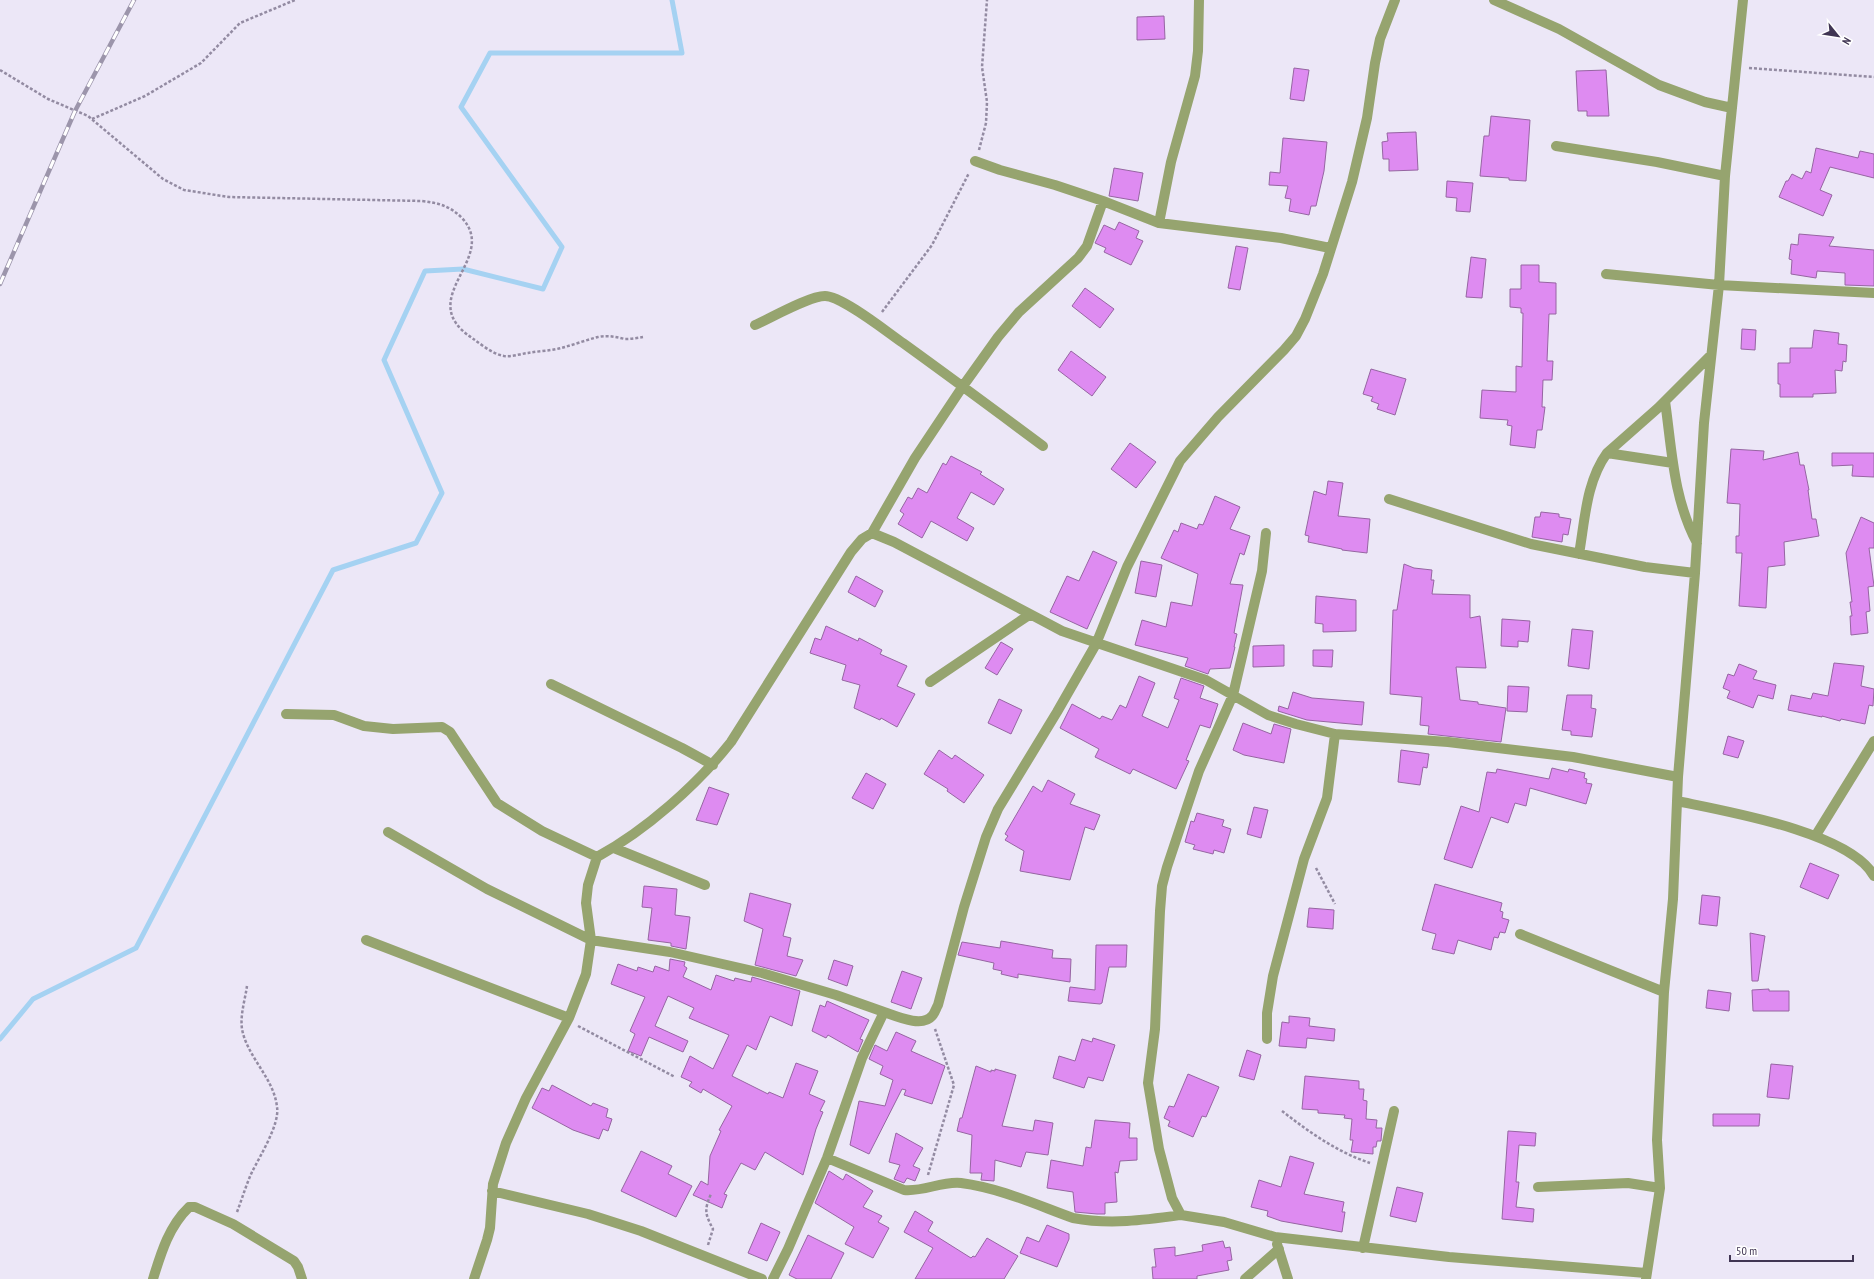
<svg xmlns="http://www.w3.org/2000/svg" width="1874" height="1279" font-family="'PT Sans Narrow',sans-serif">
<rect width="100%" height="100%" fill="#ece7f7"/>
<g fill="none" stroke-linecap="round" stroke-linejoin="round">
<path stroke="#a5d2f2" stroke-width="5" d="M0,1039L33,999L136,948L333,570L416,543L442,493L384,360L425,271L463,269L543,289L562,247L461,107L490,53H682L672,0"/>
</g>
<path fill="#de8bf1" stroke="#9665a2" d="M1164,16L1165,39L1137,40V17Z
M1294,68L1309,70L1304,101L1290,99Z
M1606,70L1609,116H1587V111H1578L1576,71Z
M1491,116L1530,120L1526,181L1509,180V178L1480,176L1484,136H1489Z
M1416,132L1418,170L1389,171V159H1383L1382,142L1388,141L1387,133Z
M1283,138L1327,142L1324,171L1316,206H1311L1309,215L1289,211L1291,199L1285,198L1288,186L1269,185L1270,172L1280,173Z
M1816,148L1858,158L1860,151L1874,154V178L1830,167L1820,190L1832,195L1823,216L1779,197L1786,181H1788L1792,174L1802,179L1806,171L1811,173Z
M1114,168L1143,173L1138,201L1109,196Z
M1447,181L1473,183L1470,212L1456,211L1457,198L1446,197Z
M1119,222L1139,231L1136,238L1143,241L1131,265L1104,252L1106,248L1095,243L1104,225L1115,230Z
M1799,234L1834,237L1829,246L1874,250V286L1845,285V273L1817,271L1816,278L1791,274L1792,260L1789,259L1791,244L1798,245Z
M1236,246L1248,248L1240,290L1228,288Z
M1471,257L1486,259L1482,298L1466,297Z
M1521,265H1539V282L1556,283V314H1549L1547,361H1553L1552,380H1543L1542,407H1545L1542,430H1537L1535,448L1510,445L1512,426L1507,425L1508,420L1480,418L1482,390L1516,392V366L1522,367L1523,313H1521V308L1510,307V289H1521Z
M1085,288L1114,309L1100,328L1072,306Z
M1742,329L1756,330L1755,350L1741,349Z
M1814,330L1839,333L1838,344L1847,345L1846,362L1843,361L1842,371L1835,370L1836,393L1813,394V397H1780V384H1778V363H1790V348H1812Z
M1071,351L1106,377L1092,396L1058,370Z
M1371,369L1406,379L1395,415L1377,409L1379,404L1371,401L1373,397L1363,394Z
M1130,443L1156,462L1136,488L1111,469Z
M1731,449L1764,451L1763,460L1798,452L1800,465H1804L1809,490H1808L1812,519H1816L1819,536L1784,542L1785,565L1768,567L1766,608L1739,606L1742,553H1736V536H1739L1740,504L1727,503Z
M1832,453H1874V477L1852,476L1853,465L1832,466Z
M951,456L982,472L980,474L1004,489L994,505L971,492L957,518L974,528L967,541L931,521L922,538L898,524L904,514L900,511L908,497L912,499L918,488L927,493L943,463L946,465Z
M1328,481L1343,483L1338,516L1370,519L1367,553L1342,550V549L1308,542L1309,536L1305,535L1314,491L1326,495Z
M1215,496L1240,507L1230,529L1250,536L1244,555L1240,553L1230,584L1243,585L1234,633L1237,634L1234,647H1235L1230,668L1210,669L1208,674L1185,666L1188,658L1135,645L1142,620L1166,627L1171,602L1192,606L1198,574L1161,558L1174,530L1178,532L1181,523L1197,529L1199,524L1203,525Z
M1541,512L1559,514V517L1571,519L1568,535L1563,534L1562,542L1532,537L1535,517H1540Z
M1861,517L1874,523V548H1869L1874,586L1868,587L1870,611L1866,612L1868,633L1851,635L1850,616H1852L1850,602H1852L1846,553Z
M1093,551L1117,562L1087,629L1050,612L1067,576L1079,581Z
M1141,561L1162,565L1156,597L1135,593Z
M1404,564L1414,568L1432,570L1431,580H1434L1432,594L1470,595V618L1480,616L1486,668L1456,667L1460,700L1478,702V704L1506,708L1501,742L1428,734L1429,726L1420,725L1422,697L1390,694L1393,610H1397Z
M856,576L883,591L875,607L848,592Z
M1316,596L1356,600V631L1323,632V624L1315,623Z
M1502,619L1530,621L1528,642L1518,641V647L1501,646Z
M826,626L858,641L859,638L882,650L880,654L907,666L897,686L915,694L897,727L881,718L880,720L854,708L860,685L842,680L846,665L810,653L815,638L821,640Z
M1572,629L1593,631L1589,669L1568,666Z
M1001,642L1013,649L997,675L985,668Z
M1284,645V666L1253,667V646Z
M1313,650H1333L1332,667L1313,666Z
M1834,663L1864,666L1861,686L1874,689L1873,706L1869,705L1865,724L1841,719L1840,721L1822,716V717L1788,710L1791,695L1811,699L1813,693L1828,696Z
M1739,664L1757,671L1753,679L1776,685L1773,699L1758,695L1753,708L1727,698L1730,691L1723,688L1728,674L1734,676Z
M1139,676L1155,683L1142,716L1168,728L1179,700L1174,698L1181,678L1204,686L1200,698L1218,704L1210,728L1200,725L1186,760L1189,761L1176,789L1133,769L1130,774L1095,757L1099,749L1060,728L1072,704L1100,719L1102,716L1112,720L1120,705L1126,708Z
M1508,686L1529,687L1527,712L1507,711Z
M1293,692L1312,698L1364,702L1362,725L1307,720L1278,711L1279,706L1288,709Z
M1567,695H1592L1591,708L1596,709L1592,737L1571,735V731L1562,730Z
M999,699L1022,710L1011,734L988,723Z
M1243,723L1271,734L1274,724L1291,729L1284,763L1244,755L1233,750Z
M1728,736L1744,741L1738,758L1723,754Z
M939,750L952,759L955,755L984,775L964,803L947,791L948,789L924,774Z
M1401,750L1429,754L1427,768L1423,767L1420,785L1398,782Z
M1552,768L1568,772L1569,769L1585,773L1584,778L1587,779L1586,783L1592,784L1586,804L1530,788L1526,806L1515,803L1508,823L1491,817L1472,868L1444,859L1461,806L1479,812L1487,772L1496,773L1497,769L1549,779Z
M866,773L886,784L873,809L852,798Z
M1048,780L1075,794L1070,804L1100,815L1094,830L1085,827L1070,880L1020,871L1024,851L1005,840L1008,836L1005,834L1033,786L1042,792Z
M709,787L729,794L717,825L696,820Z
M1254,807L1268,810L1261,838L1247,834Z
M1197,813L1224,820L1222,826L1231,829L1224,853L1214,850L1213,854L1193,849L1195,845L1185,842L1191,821L1194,822Z
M1810,863L1839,875L1828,899L1800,887Z
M1435,884L1502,903L1500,911L1503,912L1502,918L1509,920L1505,933L1500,932L1498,938L1494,937L1491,950L1458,940L1454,954L1432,949L1436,934L1422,930Z
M644,886L677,889L675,915L690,917L686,949L671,946V943L648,940L652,908L642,907Z
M750,893L791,904L783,936L791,938L787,956L803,960L796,976L755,965L763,929L744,921Z
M1702,895L1720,897L1717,926L1699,924Z
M1309,908L1334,910L1333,929L1307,927Z
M1750,933L1765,936L1758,981H1752Z
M1001,941L1053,950L1052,958L1071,959L1070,982L1018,974V978L1001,974L1002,971L993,969L994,963L958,955L962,942L1000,948Z
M1096,945H1127L1126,967H1109L1102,1003L1100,1004L1068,1001L1070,987L1095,990Z
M670,959L685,962L684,966L687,968L683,977L711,990L716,975L734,981L735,978L751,982L752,977L800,991L792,1026L770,1016L756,1050L747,1045L732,1076L768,1094L769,1092L783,1098L796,1063L818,1071L809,1094L825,1101L820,1111L823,1112L816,1129L803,1175L765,1152L755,1170L741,1163L724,1194L727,1195L722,1208L693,1195L701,1181L708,1185L710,1156L721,1131L719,1130L732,1106L703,1089L701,1093L689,1086L692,1082L681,1077L690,1056L713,1069L729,1035L689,1018L694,1008L668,996L655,1026L688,1041L683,1052L649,1037L641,1056L628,1051L635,1034L630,1031L645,997L611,984L618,964L637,971L638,967L653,972L655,966L669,971Z
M834,960L853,966L847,986L828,979Z
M902,971L922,978L911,1009L891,1002Z
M1769,989V991H1789V1011H1753L1752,990Z
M1708,990L1731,993L1729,1011L1706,1008Z
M827,1001L869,1020L860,1039L863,1040L858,1052L828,1035L826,1038L812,1031L820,1005L825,1007Z
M1289,1016L1310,1018L1309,1026L1335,1029L1334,1041L1307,1038L1306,1048L1279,1046L1282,1022L1289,1023Z
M896,1032L916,1041L911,1051L945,1066L932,1104L904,1095L906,1090L902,1089L869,1154L850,1145L859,1101L885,1106L893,1080L880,1074L883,1066L869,1059L875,1045L887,1051Z
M1093,1038L1115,1045L1103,1081L1088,1077L1084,1088L1053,1078L1059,1056L1075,1061L1082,1039L1092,1042Z
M1247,1050L1261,1055L1254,1080L1239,1076Z
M1771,1064L1793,1066L1789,1099L1767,1097Z
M976,1066L991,1072V1070L995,1071V1069L1016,1075L1002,1126L1033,1131L1035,1120L1053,1123L1048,1155L1026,1152L1021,1167L995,1160L994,1181L981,1180L982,1173H970L972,1135L957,1131L960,1118H962Z
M1188,1074L1219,1087L1206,1117L1202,1116L1193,1137L1168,1126L1170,1121L1164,1118L1169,1106L1174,1107Z
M1305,1076L1359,1081V1089H1364L1363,1100L1367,1101L1366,1119L1377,1120L1376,1128H1382L1381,1141H1377L1376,1147H1373V1154L1351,1152L1353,1140H1350L1352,1119L1344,1118L1345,1115L1318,1113V1110L1302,1109Z
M552,1085L591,1106L593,1103L608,1109L606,1117L612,1119L608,1131L603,1129L599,1139L573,1130L532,1108L542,1088L549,1091Z
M1713,1114H1760L1759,1126H1713Z
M1095,1120L1130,1123L1129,1138H1137V1160L1120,1161L1118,1173L1115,1172L1117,1202L1105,1203V1214H1097L1075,1212L1073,1192L1047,1188L1051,1160L1083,1166L1086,1147L1091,1148Z
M1508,1131L1536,1133L1535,1146L1519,1145L1516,1182H1519L1516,1207L1534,1209L1533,1222L1502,1219Z
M896,1133L923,1148L913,1166L920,1169L915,1181L907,1178L904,1183L894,1179L900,1165L889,1162Z
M641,1151L672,1166L668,1174L692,1186L676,1217L621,1191Z
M1290,1156L1314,1163L1304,1194L1344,1202L1342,1212H1345L1342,1232L1281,1221L1267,1216L1268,1211L1251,1207L1259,1180L1281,1187Z
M829,1171L843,1180L846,1174L873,1191L863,1207L882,1216L878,1222L889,1228L873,1258L845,1244L854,1227L815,1203Z
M1397,1187L1423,1193L1416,1222L1390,1216Z
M915,1211L933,1222L928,1231L971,1258L973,1256L975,1257L987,1238L1018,1256L1004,1279H915L933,1248L904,1232Z
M761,1223L780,1232L767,1261L748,1253Z
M1047,1225L1069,1234V1239L1057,1267L1020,1253L1027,1237L1039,1242Z
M808,1235L844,1253L831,1279H797L789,1275Z
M1223,1241L1225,1248L1230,1247L1232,1260L1227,1261L1229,1270L1197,1276V1279H1153L1152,1267H1156L1154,1249L1175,1247V1256L1203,1251L1202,1245Z"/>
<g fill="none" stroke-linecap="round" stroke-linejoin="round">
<path stroke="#938ba2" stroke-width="2.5" stroke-dasharray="3 2" stroke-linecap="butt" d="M1749,68L1874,77
M0,70L48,99L88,116L163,179L184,190L229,197L422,201C439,203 450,206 462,218C500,259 412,298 472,338C481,344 492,354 504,356C511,357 520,354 528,353C538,351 550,351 561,348C573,345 586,340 598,337C608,335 616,337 625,339C631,339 637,338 643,337
M92,119L145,96L201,63L240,23L295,0
M979,150L986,123L987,102L982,67L987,0
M882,312L932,245L969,173
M1316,868L1335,904
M578,1026L675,1077
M1282,1111C1309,1132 1337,1152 1370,1163
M928,1175L954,1085L935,1029
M237,1212C242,1199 246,1185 252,1172C260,1156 280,1124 277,1107C274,1078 247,1057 242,1029C240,1015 245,1000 247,986
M708,1245L713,1229C705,1214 704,1210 711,1194"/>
<path stroke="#96a46f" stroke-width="10" d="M1494,0L1559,29L1659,85L1705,102L1732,108
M1556,146L1657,162L1725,176
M975,161L1000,170L1055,185L1103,201L1159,223L1281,238L1330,248
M1159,223L1171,162L1195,76L1198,51L1199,0
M1606,274L1719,285L1874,293
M755,325C771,318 809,296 825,296C842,296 887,332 903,343C950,377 996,411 1043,446
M1665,401C1672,450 1673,498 1697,543
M1607,453L1673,463
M1389,499L1531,544L1645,567L1695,573
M872,533L915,458L963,386L998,337L1019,312L1078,258L1087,246L1103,201
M1266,533L1262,571L1233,695L1199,771L1167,867L1162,886L1160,911L1155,1029L1148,1083L1159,1149L1172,1198L1181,1215L1224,1222L1275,1237L1449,1257L1646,1273
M1579,554C1585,520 1586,482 1607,453L1658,408L1711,355
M930,682L1029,615
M551,684L682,748L713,765
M286,714L334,715L364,726L393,729L442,727L450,732L497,803L542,831L597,857
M1677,801C1725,811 1850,832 1874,876
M388,832L487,889L591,940L670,952L762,973L836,995L884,1012
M1816,835L1874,741
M614,848L705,885
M1520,934L1664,992
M366,940L569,1018
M1267,1039V1013L1273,976L1304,859L1327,798L1335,734
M827,1158L904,1190C924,1192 941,1181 961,1183C1000,1188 1037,1205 1073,1218C1110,1225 1145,1220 1181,1215
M1538,1187L1628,1183L1660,1188
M492,1191L588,1214L641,1231L762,1279
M1277,1244L1288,1279
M1363,1248L1394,1111
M153,1279C161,1253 169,1226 189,1207H195L233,1224L294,1261L298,1267L302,1279
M474,1279L487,1240L490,1228L493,1184L506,1143L526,1098L569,1018L586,974L591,940L586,903L588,885L597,857C646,830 697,785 731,742L851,552L862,539L872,533L894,542L1062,631L1206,680L1268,715L1296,724L1335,734L1448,742L1573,757L1678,777
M773,1279L788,1249L827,1158L862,1058L884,1012C896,1016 922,1028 932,1016C935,1013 936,1008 938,1005L964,907L986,837L998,809L1057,712L1096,644L1127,567L1180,461L1218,417L1284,350L1296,336L1305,319L1323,274L1352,182L1367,118L1375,63L1380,39L1395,0
M1245,1279L1279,1249
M1646,1279L1660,1188L1657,1140L1664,992L1673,899L1678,777L1695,573L1704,423L1719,285L1725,176L1743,0"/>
<g stroke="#9c95ab" stroke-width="4.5">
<path id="rail" d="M0,284L75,111L134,0"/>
</g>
<use href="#rail" stroke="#fff" stroke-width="3" stroke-dasharray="9" stroke-linecap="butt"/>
</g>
<g transform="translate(1838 36) rotate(120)" stroke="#ffffff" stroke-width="3" paint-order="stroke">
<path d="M0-3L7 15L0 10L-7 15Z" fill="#403553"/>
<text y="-6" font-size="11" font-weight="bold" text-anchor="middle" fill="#403553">N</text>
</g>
<path d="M1730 1255v6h123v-6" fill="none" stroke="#403553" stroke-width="2"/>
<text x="1736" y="1255" font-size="12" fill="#403553" stroke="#ffffff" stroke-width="3" paint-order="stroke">50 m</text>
</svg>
